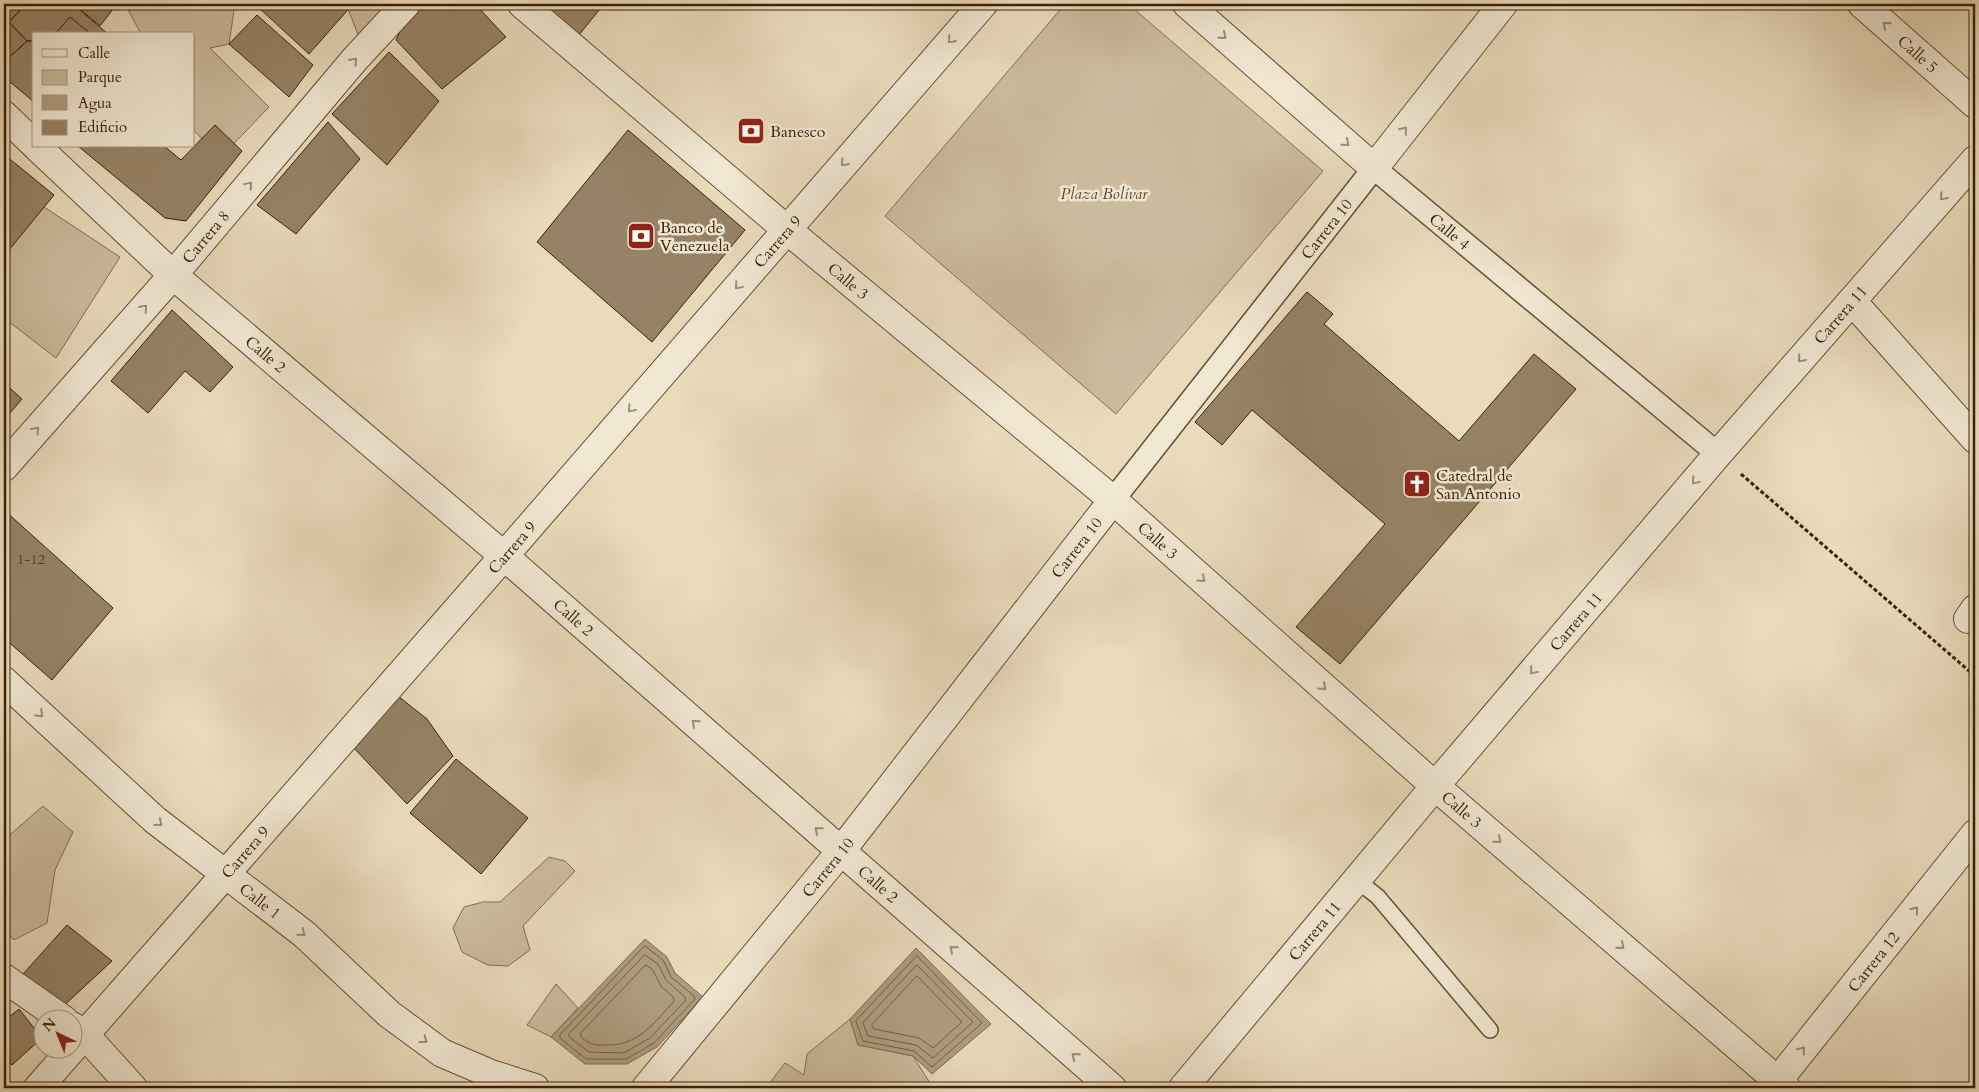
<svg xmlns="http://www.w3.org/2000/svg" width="1979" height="1092" font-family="Cardo,serif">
<rect width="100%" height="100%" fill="#eadbbd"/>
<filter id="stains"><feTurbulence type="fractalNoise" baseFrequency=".004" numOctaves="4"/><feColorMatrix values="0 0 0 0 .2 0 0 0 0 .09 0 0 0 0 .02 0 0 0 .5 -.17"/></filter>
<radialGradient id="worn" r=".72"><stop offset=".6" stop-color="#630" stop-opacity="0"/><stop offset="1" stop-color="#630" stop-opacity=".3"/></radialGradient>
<path fill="#ccbb9e" stroke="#836e52" d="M125,4H235L229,44L210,48L269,107L221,157L194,131V34H141Z
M346,4H390L361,42Z
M1065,4H1128L1323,171L1116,414L885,216Z
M38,203L120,257L56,358L4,318V241Z
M43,806L73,832L55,870L47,923L14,940L4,929V840Z
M549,857L565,861L575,871L523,926L530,950L508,966L488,965L462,952L453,928L464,907L483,902H500Z
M556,984L578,1008L551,1037L527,1025Z
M850,1019L859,1045L913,1056L933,1088H766L785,1063L804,1075L807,1054Z"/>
<path fill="#ae9c7f" stroke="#806b4f" d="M645,939L667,957L675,973L703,997L657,1047L627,1064H585L551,1037Z
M916,948L991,1024L932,1074L913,1056L858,1045L850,1019Z"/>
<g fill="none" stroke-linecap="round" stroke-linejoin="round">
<path stroke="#745e43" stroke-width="1" d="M645,946L663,960L671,977L694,996L695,999L654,1043L626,1059H586L560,1038V1035Z
M645,955L658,964L666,980L685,997L686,1000L650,1038L624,1053L589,1052L569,1037V1034Z
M917,956L982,1023L932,1067L914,1051L863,1041L856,1021Z
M646,965L652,969L661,986L674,998V1001C656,1021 639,1045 609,1045C595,1045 592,1046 581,1037V1033Z
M917,965L973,1022L933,1058L916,1045L868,1036L863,1023Z
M917,976L962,1022L933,1048L919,1038L874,1029L872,1025Z"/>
</g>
<path fill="#968266" stroke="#3a2107" d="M4,4H26L9,22L27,41L4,62Z
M26,4H73L108,34H34V41H27L9,22Z
M74,4H117L100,26Z
M259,4H353L309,54L257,6Z
M413,4H475L506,37L442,89L396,40Z
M539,4H604L574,41Z
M257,15L313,65L289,97L229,44Z
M70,17L91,34H55Z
M27,41H34V102L4,77V62Z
M389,52L439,101L387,165L332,114Z
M328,122L360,159L296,234L257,205Z
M215,125L242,151L186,221L165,218L78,146H164L181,160Z
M628,130L745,230L652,342L537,242Z
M6,156L54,195L4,256V159Z
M1307,292L1333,314L1324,324L1459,441L1534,354L1576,389L1340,664L1296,627L1385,524L1252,410L1222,445L1195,422Z
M172,310L233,367L210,392L185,371L148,413L111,381Z
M4,383L22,399L4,420Z
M4,510L113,608L52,680L4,638Z
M398,696L427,719L453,756L407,804L352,746Z
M456,759L528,818L481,874L410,813Z
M67,925L112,961L58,1011L23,974Z
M19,1009L42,1038L12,1065L4,1056V1021Z"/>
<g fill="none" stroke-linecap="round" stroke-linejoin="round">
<g stroke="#665034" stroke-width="18">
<path id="service" d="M1357,880L1378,897L1490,1030"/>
</g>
<g stroke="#665034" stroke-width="25">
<g id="pedestrian">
<path id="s1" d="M1113,500L1374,168L1718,454"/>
</g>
</g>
<g stroke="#665034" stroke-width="30">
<g id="minor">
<path d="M1187,4L1374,168L1503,4"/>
<path d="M4,115L34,144"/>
<path id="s2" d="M36,146L173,275L504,556L1112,1088"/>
<path d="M1852,301L1975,439"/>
<path id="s3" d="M4,467L173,275L355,59L406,4"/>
<path d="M1968,619L1975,609"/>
<path id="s4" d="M4,681L155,820L304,934L389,1014L442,1053L491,1074L535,1088"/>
<path d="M4,978L64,1020"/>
<path d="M72,1026L85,1035L133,1088"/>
<path id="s5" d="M38,1088L504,556L983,4"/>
<path id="s6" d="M646,1088L841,851L1113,500"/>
<path id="s7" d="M1183,1088L1435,786L1718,454L1975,160"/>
<path id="s8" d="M1772,1088L1975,834"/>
</g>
</g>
<g stroke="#665034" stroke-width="30">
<g id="tertiary">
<path id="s9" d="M522,4L786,229L1113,500L1435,786L1786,1088"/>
<path id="s10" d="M1862,4L1975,104"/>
</g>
</g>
<path stroke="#3a2107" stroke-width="3" stroke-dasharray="4 2.5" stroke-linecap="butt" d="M1741,474L1975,676"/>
<use href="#service" stroke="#f1e8d4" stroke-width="15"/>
<use href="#pedestrian" stroke="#f1e8d4" stroke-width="22"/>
<use href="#minor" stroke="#f1e8d4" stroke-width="28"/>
<use href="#tertiary" stroke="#f1e8d4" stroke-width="28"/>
</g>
<defs><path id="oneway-chevron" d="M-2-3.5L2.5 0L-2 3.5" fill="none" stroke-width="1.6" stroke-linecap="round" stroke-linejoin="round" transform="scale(1.25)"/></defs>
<g stroke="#9f8e78">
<use href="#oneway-chevron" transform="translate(1886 25) rotate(-139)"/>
<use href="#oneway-chevron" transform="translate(1223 36) rotate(41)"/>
<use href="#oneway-chevron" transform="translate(951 40) rotate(131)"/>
<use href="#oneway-chevron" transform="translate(354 61) rotate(-49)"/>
<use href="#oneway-chevron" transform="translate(1404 130) rotate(-52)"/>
<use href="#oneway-chevron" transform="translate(1346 143) rotate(41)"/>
<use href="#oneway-chevron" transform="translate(844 163) rotate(131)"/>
<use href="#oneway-chevron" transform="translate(249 185) rotate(-50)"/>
<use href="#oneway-chevron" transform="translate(1943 197) rotate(131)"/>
<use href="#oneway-chevron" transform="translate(738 286) rotate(131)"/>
<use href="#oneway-chevron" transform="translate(144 308) rotate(-49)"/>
<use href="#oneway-chevron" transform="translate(1801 359) rotate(131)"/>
<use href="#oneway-chevron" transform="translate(631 409) rotate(131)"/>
<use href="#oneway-chevron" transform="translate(36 430) rotate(-49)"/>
<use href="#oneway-chevron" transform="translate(1695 481) rotate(130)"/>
<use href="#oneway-chevron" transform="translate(1202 579) rotate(42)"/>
<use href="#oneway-chevron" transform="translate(1533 671) rotate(130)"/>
<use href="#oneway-chevron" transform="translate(1323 687) rotate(42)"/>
<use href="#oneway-chevron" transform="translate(40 714) rotate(43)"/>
<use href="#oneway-chevron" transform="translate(695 723) rotate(-139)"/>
<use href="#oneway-chevron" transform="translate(159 823) rotate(39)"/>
<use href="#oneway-chevron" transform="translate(818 830) rotate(-139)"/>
<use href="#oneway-chevron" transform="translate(1498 840) rotate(41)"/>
<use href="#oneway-chevron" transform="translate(1915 910) rotate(-51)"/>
<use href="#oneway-chevron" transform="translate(302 933) rotate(39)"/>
<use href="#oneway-chevron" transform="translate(1621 946) rotate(41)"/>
<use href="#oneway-chevron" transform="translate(953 949) rotate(-139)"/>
<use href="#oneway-chevron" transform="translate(424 1040) rotate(36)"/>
<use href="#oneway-chevron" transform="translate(1802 1050) rotate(-51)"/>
<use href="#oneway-chevron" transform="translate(1075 1056) rotate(-139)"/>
</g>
<defs>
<g id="bank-square" transform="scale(1.4375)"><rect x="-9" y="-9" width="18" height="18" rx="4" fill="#8f2418" stroke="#f1e8d4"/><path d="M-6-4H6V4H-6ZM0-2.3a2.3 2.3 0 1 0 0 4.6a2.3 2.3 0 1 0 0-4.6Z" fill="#fff"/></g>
<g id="church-square" transform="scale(1.4375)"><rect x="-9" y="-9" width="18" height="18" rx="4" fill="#8f2418" stroke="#f1e8d4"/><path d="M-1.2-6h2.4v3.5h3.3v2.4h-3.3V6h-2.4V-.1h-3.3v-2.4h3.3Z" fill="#fff"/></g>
</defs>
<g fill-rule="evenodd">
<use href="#bank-square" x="751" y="131"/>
<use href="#bank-square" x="641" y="236"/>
<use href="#church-square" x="1417" y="484"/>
</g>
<g text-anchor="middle" stroke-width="5" stroke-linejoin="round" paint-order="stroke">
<g font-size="14" fill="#51391f">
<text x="31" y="564">1-12</text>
</g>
<g font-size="16" fill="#3a2107" stroke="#f1e8d4">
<text dy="6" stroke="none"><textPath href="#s10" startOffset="75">Calle 5</textPath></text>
<text dy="6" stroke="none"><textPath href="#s1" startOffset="345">Carrera 10</textPath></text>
<text dy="6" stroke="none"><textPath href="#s1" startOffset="521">Calle 4</textPath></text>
<text dy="6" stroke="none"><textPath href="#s3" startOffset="306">Carrera 8</textPath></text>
<text dy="6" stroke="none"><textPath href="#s5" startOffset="1124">Carrera 9</textPath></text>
<text dy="6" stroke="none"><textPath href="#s9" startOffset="428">Calle 3</textPath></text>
<text dy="6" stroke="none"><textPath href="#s7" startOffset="1015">Carrera 11</textPath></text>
<text dy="6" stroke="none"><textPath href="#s2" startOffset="310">Calle 2</textPath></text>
<text dy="6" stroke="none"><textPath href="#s9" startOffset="832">Calle 3</textPath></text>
<text dy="6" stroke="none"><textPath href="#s5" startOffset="719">Carrera 9</textPath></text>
<text dy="6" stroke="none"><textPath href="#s6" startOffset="691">Carrera 10</textPath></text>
<text dy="6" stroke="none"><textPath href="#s2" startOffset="715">Calle 2</textPath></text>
<text dy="6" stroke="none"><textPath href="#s7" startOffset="610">Carrera 11</textPath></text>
<text dy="6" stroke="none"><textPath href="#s9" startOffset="1238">Calle 3</textPath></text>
<text dy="6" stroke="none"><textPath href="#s5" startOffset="314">Carrera 9</textPath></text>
<text dy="6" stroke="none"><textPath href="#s6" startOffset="286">Carrera 10</textPath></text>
<text dy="6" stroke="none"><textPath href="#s2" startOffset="1120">Calle 2</textPath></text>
<text dy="6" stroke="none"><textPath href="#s4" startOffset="338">Calle 1</textPath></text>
<text dy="6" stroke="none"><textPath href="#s7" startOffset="205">Carrera 11</textPath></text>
<text dy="6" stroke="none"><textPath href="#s8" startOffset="162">Carrera 12</textPath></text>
</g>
<g font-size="16" fill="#3a2107" stroke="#f1e8d4" text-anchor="start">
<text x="770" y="137">Banesco</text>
<text x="660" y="233">Banco de<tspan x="660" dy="18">Venezuela</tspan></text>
<text x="1436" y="481">Catedral de<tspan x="1436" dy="18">San Antonio</tspan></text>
</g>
<g font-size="16" font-style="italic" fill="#5e482d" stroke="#f1e8d4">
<text x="1104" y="199">Plaza Bolívar</text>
</g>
</g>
<rect width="1979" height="1092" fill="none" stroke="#eadbbd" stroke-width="20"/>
<rect x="5" y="5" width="1969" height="1082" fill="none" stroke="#3a2107" stroke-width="2.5"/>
<rect x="10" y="10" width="1959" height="1072" fill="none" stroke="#3a2107"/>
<rect x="32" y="32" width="162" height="115" fill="#f1e8d4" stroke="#a89882"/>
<rect x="42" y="49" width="25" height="8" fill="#f1e8d4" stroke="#a89882"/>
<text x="78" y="58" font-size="15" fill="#3a2107">Calle</text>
<rect x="42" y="70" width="25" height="15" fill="#ccbb9e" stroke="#a89882"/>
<text x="78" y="82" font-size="15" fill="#3a2107">Parque</text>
<rect x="42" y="95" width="25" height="15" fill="#ae9c7f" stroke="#a89882"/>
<text x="78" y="108" font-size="15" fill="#3a2107">Agua</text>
<rect x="42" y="120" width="25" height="15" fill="#968266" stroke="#a89882"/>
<text x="78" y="132" font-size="15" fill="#3a2107">Edificio</text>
<g transform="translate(58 1034) rotate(317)"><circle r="24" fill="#f1e8d4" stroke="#a89882"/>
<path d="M0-4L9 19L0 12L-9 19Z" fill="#8f2418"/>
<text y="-8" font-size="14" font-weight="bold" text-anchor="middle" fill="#3a2107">N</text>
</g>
<rect width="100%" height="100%" filter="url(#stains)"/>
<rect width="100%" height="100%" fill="url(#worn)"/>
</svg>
